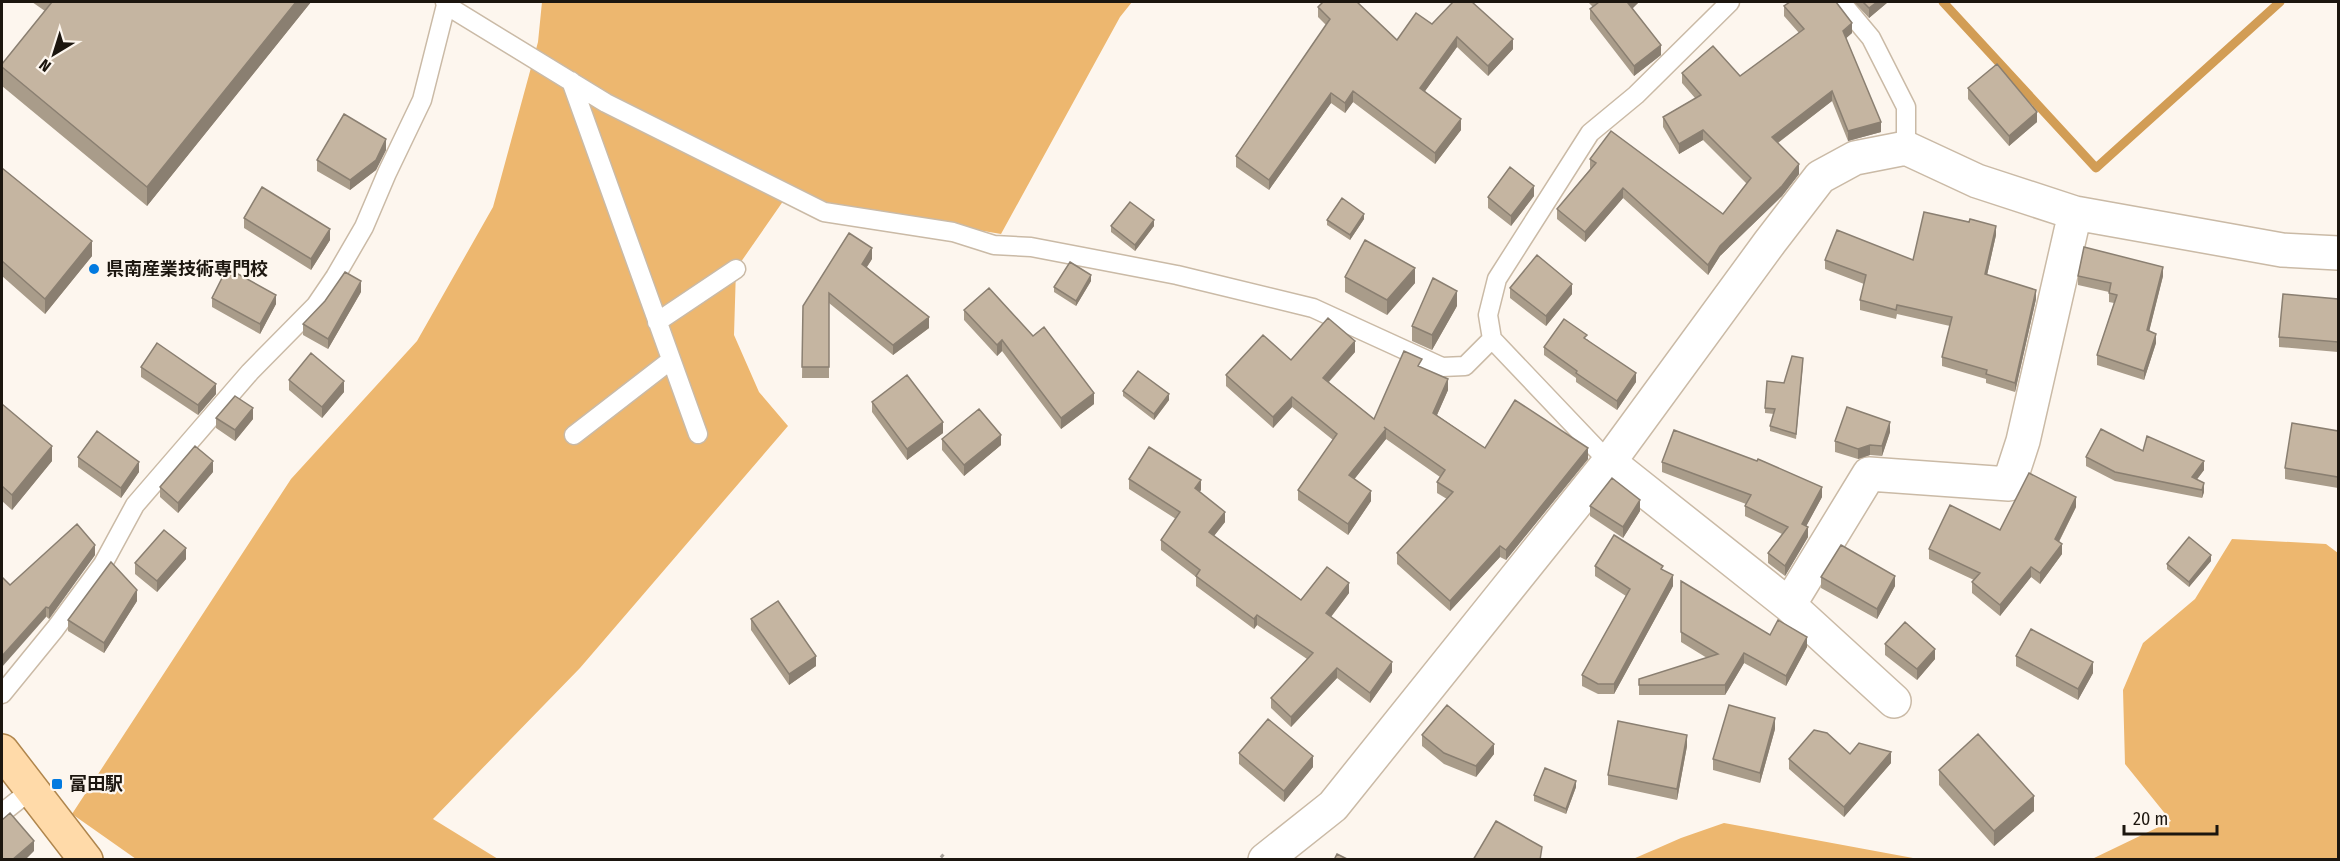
<svg xmlns="http://www.w3.org/2000/svg" width="2340" height="861" font-family="'Fira Sans Condensed','Noto Sans JP',sans-serif">
<rect width="100%" height="100%" fill="#fdf6ee"/>
<path fill="#edb76f" d="M542,2H1132L1120,17L1001,234L786,197L736,269L734,335L759,392L788,426L580,668L433,819L498,859H136L72,814L291,479L417,341L493,207L538,42Z
M2232,539L2326,544L2338,553V859H2092L2171,821L2125,764L2123,690L2143,643L2195,599Z
M1724,823L1913,858L1918,859H1633L1681,838Z"/>
<g fill="none" stroke-linecap="round" stroke-linejoin="round">
<path stroke="#d29d55" stroke-width="9" d="M1943,2L2096,168L2280,2"/>
<g stroke="#cabaa6" stroke-width="21">
<path id="lane" d="M1841,2L1871,38L1906,107V148
M446,5L606,103L824,212L953,232L994,245L1031,247L1177,275L1313,308L1442,367L1465,366L1492,339
M571,81L698,434
M657,322L736,269
M574,435L671,360
M1609,462L1492,339L1488,315L1497,279L1590,133L1636,95L1730,2
M2,694L55,629L103,564L135,505L250,372L316,305L335,277L364,227L387,173L422,100L446,5L445,2
M2,813L31,790"/>
</g>
<g stroke="#cabaa6" stroke-width="36">
<path id="street" d="M1609,462L1789,605L1894,701
M1789,605L1869,474L2009,484L2023,441L2075,213
M1265,860L1333,806L1609,462L1770,242L1820,177L1855,158L1906,148L1977,181L2075,213L2282,250L2338,253"/>
</g>
<g stroke="#b0864d" stroke-width="36">
<path id="primary" d="M2,751L86,860"/>
</g>
<path stroke="#a8a29a" stroke-width="4" stroke-dasharray="3 4.5" stroke-linecap="butt" d="M941,855L947,860"/>
<use href="#lane" stroke="#fff" stroke-width="18"/>
<use href="#street" stroke="#fff" stroke-width="33"/>
<use href="#primary" stroke="#ffdaa9" stroke-width="33"/>
</g>
<path fill="#a99c8a" d="M32,2H311L147,206L2,86V67L45,11Z
M1588,2H1639L1632,8L1661,55L1634,76L1590,19V9L1593,7Z
M1854,2H1888L1869,18Z
M1784,6L1852,33L1846,38L1881,132L1848,141L1832,101L1778,143L1799,174L1782,196L1720,256L1708,275L1623,198L1585,242L1557,219V209L1590,169V159L1723,214L1747,184L1703,140L1679,154L1663,127V117L1695,98L1682,83V73L1740,76L1799,33L1784,16Z
M1318,7L1397,40L1432,24L1513,49L1488,76L1457,47L1425,91L1461,130L1435,164L1353,102L1345,113L1331,103L1269,190L1236,167V156L1326,25L1318,17Z
M1968,88L2037,122L2009,146L1968,99Z
M386,150L376,170L350,190L317,171V160Z
M2,168L92,256L45,314L2,276Z
M1534,196L1511,226L1488,208V197Z
M244,218L330,240L311,270L244,228Z
M1364,219L1350,240L1327,225V220Z
M1111,226H1154L1135,251L1111,232Z
M1996,235L1987,275L2036,299L2015,392L1986,383V379L1942,366V357L1950,326L1897,314L1896,319L1860,310V300L1864,284L1825,269V260H1913Z
M872,259L867,267L929,328L893,355L829,303V378H802L803,306Z
M2078,276H2163L2149,331L2156,343L2144,380L2097,365V355L2114,303L2109,302V292L2078,285Z
M1345,277L1415,283L1387,315L1345,292Z
M1091,281L1076,306L1054,292V287Z
M1510,288L1572,294L1546,326L1510,298Z
M361,292L328,349L303,335V324Z
M212,298L276,304L260,334L212,307Z
M2338,299V352L2279,347V337Z
M1457,306L1432,350L1412,341V326Z
M964,310L1033,336L1094,404L1061,429L1002,351L997,356L964,320Z
M1587,339L1636,382L1617,410L1576,382V378L1544,355V347Z
M1355,352L1329,382L1374,419L1422,368L1448,390L1437,415L1485,448L1588,459L1506,560L1500,557L1450,611L1397,564V553L1447,499L1437,493V482L1440,477L1386,439L1354,479L1371,501L1348,535L1298,500V490L1333,440L1292,407L1273,428L1226,386V375L1291,360Z
M1803,364L1796,439L1770,431V426L1774,414L1765,413V408L1784,383Z
M141,367L216,394L198,415L141,377Z
M289,380L344,392L322,418L289,390Z
M1123,391L1169,400L1154,420L1123,396Z
M872,402L943,433L907,460L872,412Z
M2,404L52,461L12,510L2,501Z
M216,418L253,419L235,441L216,428Z
M2338,431V488L2285,479V468Z
M1890,432L1882,456L1870,455L1858,459L1835,452V441Z
M942,439L1001,445L964,476L942,450Z
M78,457L139,472L121,498L78,467Z
M2086,457L2204,470L2197,479L2204,492L2202,498L2115,481L2086,466Z
M1662,462L1822,497L1806,526L1808,537L1785,576L1768,563V553L1782,534L1745,516V506L1746,504L1662,472Z
M213,472L178,513L160,497V487Z
M1129,479L1201,490L1199,492L1225,522L1214,536L1301,600L1349,593L1331,617L1392,672L1370,703L1337,678L1291,727L1271,708V698L1307,659L1257,625L1254,629L1196,586V577L1161,550V540L1176,519L1129,489Z
M1590,506L1640,511L1623,538L1590,516Z
M2076,507L2059,542L2062,554L2040,584L2031,577L2000,616L1972,593V582L1974,580L1929,559V549L2000,530Z
M95,555L49,619L10,585Z
M186,559L157,592L135,574V563Z
M2211,561L2189,587L2167,569V564Z
M1595,566L1663,570L1673,586L1614,694H1598L1582,686V675L1626,596L1595,576Z
M1821,577L1895,586L1877,619L1821,588Z
M1681,581L1770,635L1807,647L1786,686L1744,663L1725,695H1639V679L1707,658L1681,642Z
M137,601L104,653L68,631V620Z
M751,619L816,666L789,685L751,630Z
M1885,644L1935,659L1917,680L1885,655Z
M2016,656L2093,673L2078,700L2016,666Z
M1775,729L1760,783L1713,770V759Z
M1422,735L1494,754L1476,777L1444,764L1422,746Z
M1687,746L1677,800L1608,785V775Z
M1239,753L1313,767L1284,802L1239,764Z
M1850,754L1891,763L1844,817L1789,769V759Z
M1939,770L2034,811L1994,846L1939,785Z
M1576,787L1566,814L1534,801V795Z"/>
<path fill="#8a7f71" d="M296,2H311L147,206V187Z
M1629,2H1639L1628,13V3Z
M1877,2H1888L1869,18V8Z
M1852,23V33L1843,41V31Z
M1457,37V47L1420,98V88Z
M1513,39V49L1488,76V66Z
M1661,45V55L1634,76V66Z
M1353,91V102L1345,113V103Z
M1832,91V101L1772,147V137Z
M1331,93V103L1269,190V180Z
M2037,112V122L2009,146V136Z
M1461,119V130L1435,164V153Z
M1881,122V132L1848,141V131Z
M1703,130V140L1679,154V144Z
M386,139V150L376,170L350,190V180Z
M1799,164V174L1782,196L1720,256L1708,275V265L1720,246Z
M1534,186V196L1511,226V216Z
M1623,188V198L1585,242V232Z
M1364,214V219L1350,240V235Z
M1154,220V226L1135,251V245Z
M1996,226V235L1985,284V274Z
M330,229V240L311,270V259Z
M92,241V256L45,314V299Z
M872,248V259L862,274V264Z
M2163,267V276L2147,340V330Z
M1415,268V283L1387,315V300Z
M1091,275V281L1076,306V301Z
M361,281V292L328,349V339Z
M1572,284V294L1546,326V316Z
M2036,290V299L2015,392V383Z
M1457,291V306L1432,350V335Z
M276,295V304L260,334V324Z
M929,317V328L893,355V345Z
M2156,334V343L2144,380V371Z
M1002,340V351L997,356V345Z
M1355,341V352L1323,388V378Z
M1636,373V382L1617,410V401Z
M1448,379V390L1433,424V413Z
M344,381V392L322,418V407Z
M216,384V394L198,415V405Z
M1094,393V404L1061,429V418Z
M1169,394V400L1154,420V414Z
M1292,397V407L1273,428V417Z
M253,408V419L235,441V430Z
M943,422V433L907,460V449Z
M1890,422V432L1882,456V446Z
M1386,429V439L1349,486V475Z
M1001,435V445L964,476V465Z
M1870,445V455L1858,459V449Z
M52,446V461L12,510V495Z
M1588,448V459L1506,560V550Z
M213,461V472L178,513V503Z
M2204,461V470L2192,486V477Z
M139,462V472L121,498V488Z
M1201,480V490L1195,498V488Z
M2204,483V492L2202,498V490Z
M1822,487V497L1802,534V524Z
M1371,491V501L1348,535V524Z
M2076,497V507L2055,549V539Z
M1640,500V511L1623,538V527Z
M1225,512V522L1209,542V532Z
M1808,527V537L1785,576V566Z
M2062,544V554L2040,584V573Z
M95,545V555L49,619V608Z
M1500,546V557L1450,611V601Z
M186,548V559L157,592V581Z
M2211,555V561L2189,587V582Z
M2031,567V577L2000,616V605Z
M1673,575V586L1614,694V684Z
M1895,576V586L1877,619V609Z
M1349,583V593L1326,623V613Z
M137,590V601L104,653V643Z
M46,607V617L2,667V656Z
M1257,615V625L1254,629V619Z
M1807,637V647L1786,686V676Z
M1935,649V659L1917,680V669Z
M1744,653V663L1725,695V685Z
M816,656V666L789,685V674Z
M1392,662V672L1370,703V693Z
M2093,662V673L2078,700V689Z
M1337,668V678L1291,727V717Z
M1775,718V729L1760,783V773Z
M1687,735V746L1677,800V789Z
M1494,744V754L1476,777V766Z
M1891,752V763L1844,817V807Z
M1313,756V767L1284,802V791Z
M1576,781V787L1566,814V809Z
M2034,796V811L1994,846V831Z
M34,841V851L25,860H12Z"/>
<path fill="#c5b5a1" stroke="#8a7f71" stroke-width="1.5" d="M52,2H296L147,187L2,67V64Z
M1323,2H1357L1397,40L1416,13L1432,24L1453,2H1472L1513,39L1488,66L1457,37L1420,88L1461,119L1435,153L1353,91L1345,103L1331,93L1269,180L1236,156L1330,19L1318,7Z
M1598,2H1629L1628,3L1661,45L1634,66L1590,9L1599,2Z
M1790,2H1836L1852,23L1843,31L1881,122L1848,131L1832,91L1772,137L1799,164L1782,186L1720,246L1708,265L1623,188L1585,232L1557,209L1596,163L1590,159L1611,131L1723,214L1751,178L1703,130L1679,144L1663,117L1701,95L1682,73L1713,46L1740,76L1804,29L1784,6Z
M1863,2H1877L1869,8Z
M1997,64L2037,112L2009,136L1968,88Z
M344,114L386,139L376,160L350,180L317,160Z
M1510,167L1534,186L1511,216L1488,197Z
M2,168L92,241L45,299L2,261Z
M262,187L330,229L311,259L244,218Z
M1342,198L1364,214L1350,235L1327,220Z
M1130,202L1154,220L1135,245L1111,226Z
M1924,212L1969,222L1970,219L1996,226L1985,274L2036,290L2015,383L1986,374L1987,370L1942,357L1952,317L1897,305L1896,310L1860,300L1866,275L1825,260L1837,230L1913,260Z
M849,233L872,248L862,264L929,317L893,345L829,293V367H802L803,306Z
M1365,240L1415,268L1387,300L1345,277Z
M2084,247L2163,267L2147,330L2156,334L2144,371L2097,355L2117,295L2109,293L2111,283L2078,276Z
M1537,255L1572,284L1546,316L1510,288Z
M1070,262L1091,275L1076,301L1054,287Z
M227,268L276,295L260,324L212,298Z
M345,272L361,281L328,339L303,324L325,301Z
M1433,278L1457,291L1432,335L1412,326Z
M989,288L1033,336L1044,327L1094,393L1061,418L1002,340L997,345L964,310Z
M2283,294L2338,299V342L2279,337Z
M1328,318L1355,341L1323,378L1374,419L1404,351L1422,359L1418,366L1448,379L1433,413L1485,448L1515,400L1588,448L1506,550L1500,546L1450,601L1397,553L1453,492L1437,482L1445,470L1384,427L1386,429L1349,475L1371,491L1348,524L1298,490L1337,434L1292,397L1273,417L1226,375L1263,335L1291,360Z
M1564,319L1587,335L1584,338L1636,373L1617,401L1576,373L1577,371L1544,347Z
M157,343L216,384L198,405L141,367Z
M311,353L344,381L322,407L289,380Z
M1792,356L1803,358L1796,434L1770,426L1775,409L1765,408L1767,381L1784,383Z
M1138,371L1169,394L1154,414L1123,391Z
M907,375L943,422L907,449L872,402Z
M235,396L253,408L235,430L216,418Z
M2,404L52,446L12,495L2,486Z
M1847,407L1890,422L1882,446L1870,445L1858,449L1835,441Z
M979,409L1001,435L964,465L942,439Z
M2292,423L2338,431V477L2285,468Z
M2101,429L2143,451L2147,436L2204,461L2192,477L2204,483L2202,490L2115,472L2086,457Z
M1674,430L1757,461L1758,459L1822,487L1802,524L1808,527L1785,566L1768,553L1788,527L1745,506L1751,495L1662,462Z
M97,431L139,462L121,488L78,457Z
M195,446L213,461L178,503L160,487Z
M1149,447L1201,480L1195,488L1225,512L1209,532L1301,600L1327,567L1349,583L1326,613L1392,662L1370,693L1337,668L1291,717L1271,698L1313,653L1257,615L1254,619L1196,576L1200,570L1161,540L1180,512L1129,479Z
M2029,473L2076,497L2055,539L2062,544L2040,573L2031,567L2000,605L1972,582L1980,573L1929,549L1950,505L2000,530Z
M1612,478L1640,500L1623,527L1590,506Z
M77,524L95,545L49,608L46,607L2,656V577L10,585Z
M164,530L186,548L157,581L135,563Z
M1614,535L1663,566L1661,569L1673,575L1614,684H1598L1582,675L1630,589L1595,566Z
M2189,537L2211,555L2189,582L2167,564Z
M1841,545L1895,576L1877,609L1821,577Z
M111,562L137,590L104,643L68,620Z
M1681,581L1770,635L1778,620L1807,637L1786,676L1744,653L1725,685H1639V679L1718,654L1681,632Z
M778,601L816,656L789,674L751,619Z
M1905,622L1935,649L1917,669L1885,644Z
M2031,629L2093,662L2078,689L2016,656Z
M1447,705L1494,744L1476,766L1444,753L1422,735Z
M1729,705L1775,718L1760,773L1713,759Z
M1268,719L1313,756L1284,791L1239,753Z
M1618,721L1687,735L1677,789L1608,775Z
M1814,730L1827,733L1850,754L1859,743L1891,752L1844,807L1789,759Z
M1978,734L2034,796L1994,831L1939,770Z
M1545,768L1576,781L1566,809L1534,795Z
M10,813L34,841L12,860H2V820Z
M1496,821L1542,847L1540,860H1473Z
M1337,854L1349,860H1334Z"/>
<g fill="#027ae0" stroke="#fdf6ee" stroke-width="2">
<circle cx="94" cy="269" r="6"/>
<rect x="51" y="778" width="12" height="12" rx="3"/>
</g>
<g text-anchor="middle" stroke-width="4.5" stroke-linejoin="round" paint-order="stroke">
<g font-size="18" font-weight="bold" fill="#1c160f" stroke="#fdf6ee" text-anchor="start">
<text x="106" y="275">県南産業技術専門校</text>
<text x="69" y="790">富田駅</text>
</g>
</g>
<rect width="2340" height="861" fill="none" stroke="#1c160f" stroke-width="6"/>
<g transform="translate(54 54) rotate(218)" stroke="#fdf6ee" stroke-width="4.5" paint-order="stroke">
<path d="M0-4.5L10 22L0 15L-10 22Z" fill="#1c160f"/>
<text y="-9" font-size="16" font-weight="bold" text-anchor="middle" fill="#1c160f">N</text>
</g>
<path d="M2124 825v9h93v-9" fill="none" stroke="#1c160f" stroke-width="3"/>
<text x="2133" y="825" font-size="18" fill="#1c160f" stroke="#fdf6ee" stroke-width="4.5" paint-order="stroke">20 m</text>
</svg>
